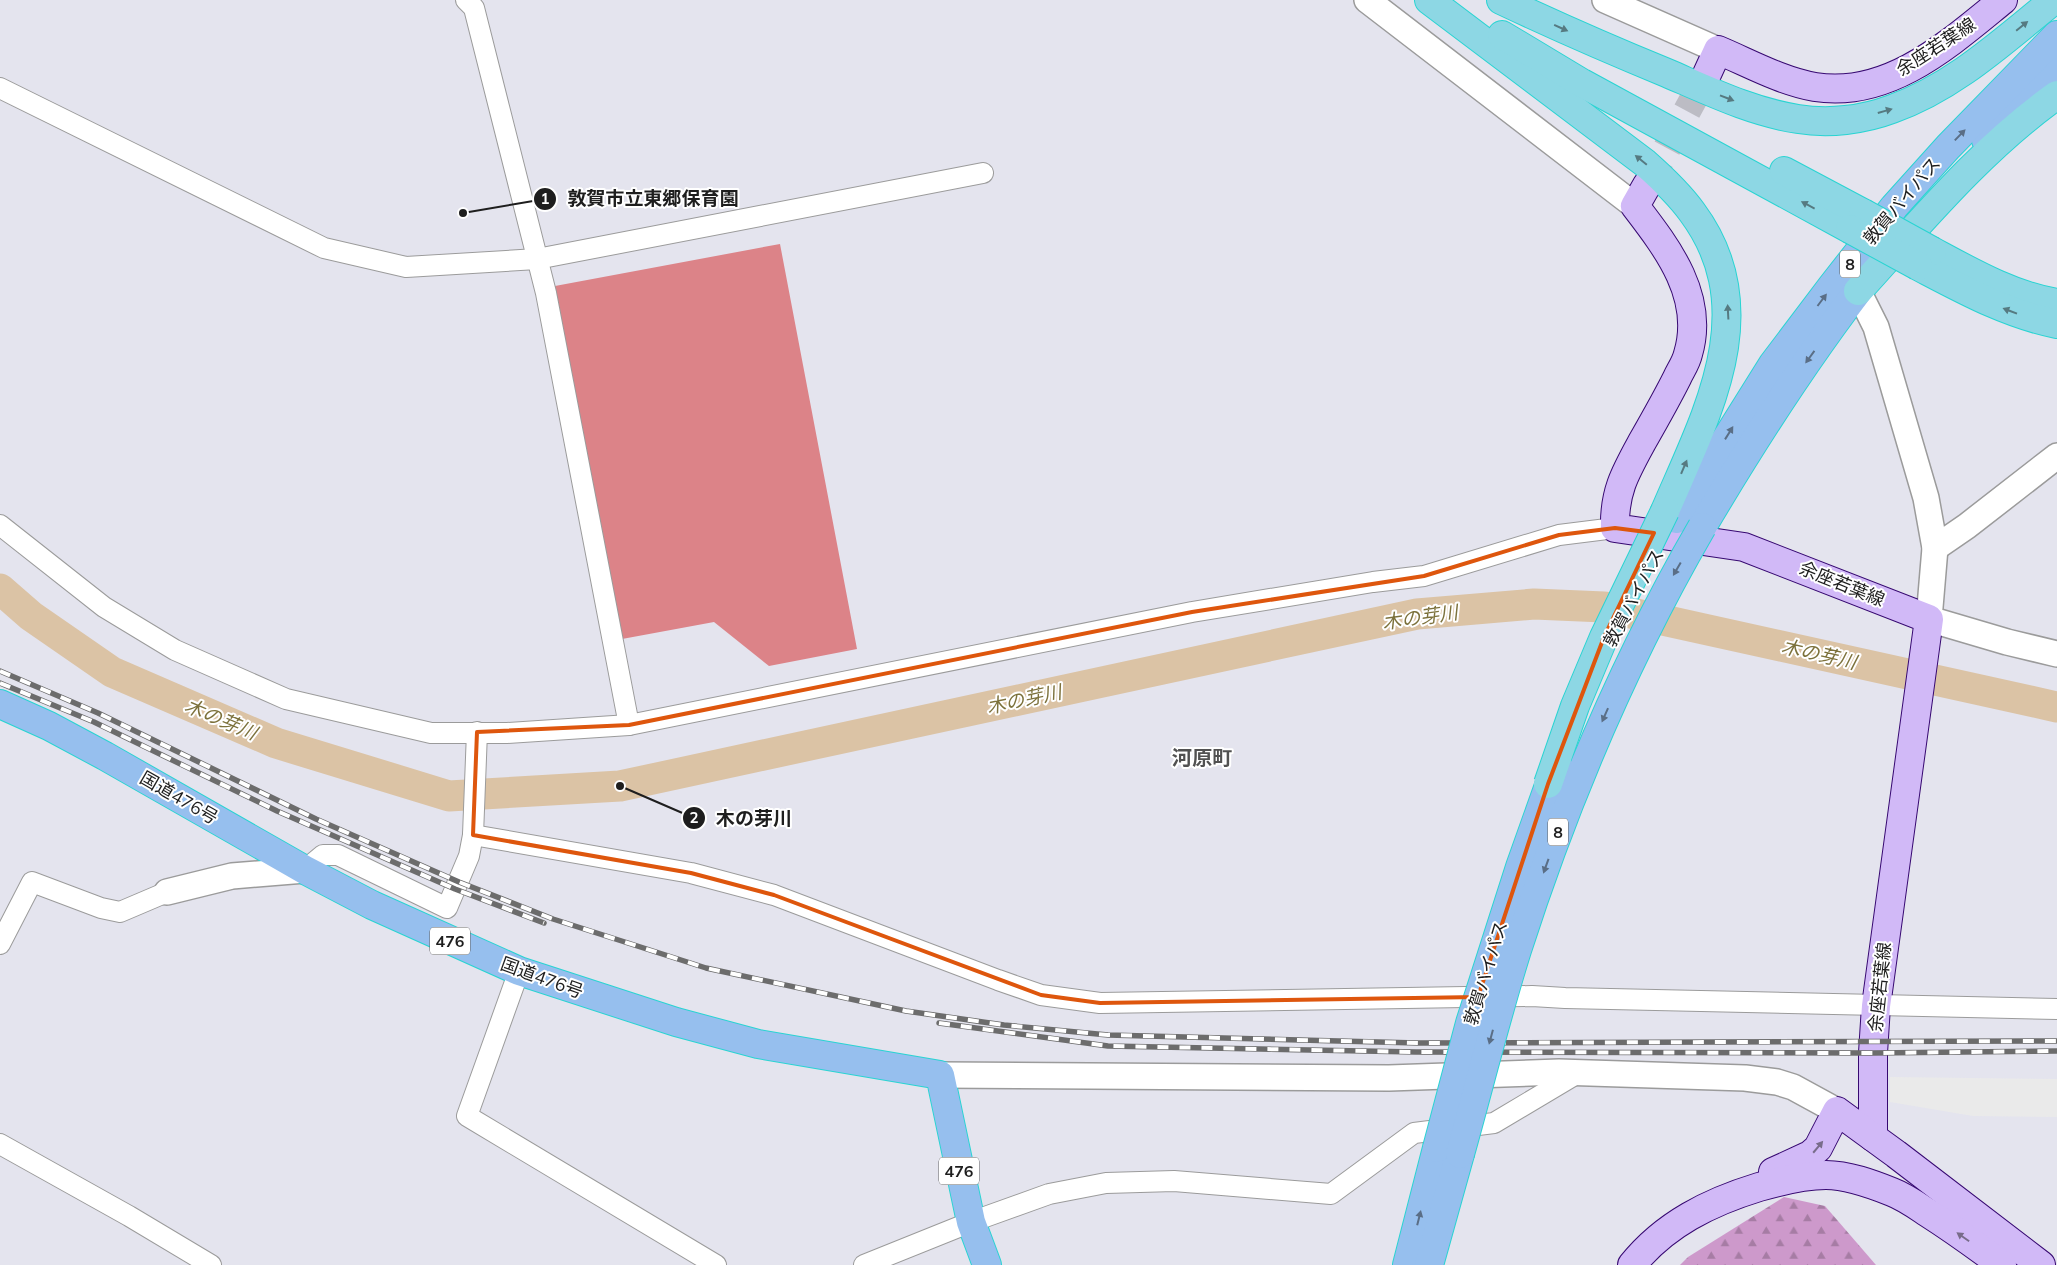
<svg xmlns="http://www.w3.org/2000/svg" width="2057" height="1265" font-family="Mulish,'Noto Sans JP',sans-serif">
<style>
.forest{fill:url(#forest-firs)}
.pitch{fill:#dc8388}
.parking{fill:#eaeaea}
.lines{fill:none;stroke-linecap:round;stroke-linejoin:round}
.river{stroke:#dbc3a5;stroke-width:31}
.secondary-tunnel{stroke:#bcbcc4;stroke-width:28;stroke-dasharray:28 14;stroke-linecap:butt}
.minor-casing{stroke:#9b9b9b;stroke-width:22}
.tertiary-casing{stroke:#9b9b9b;stroke-width:28}
.secondary-casing{stroke:#360871;stroke-width:30}
.trunk-casing{stroke:#29d4d2;stroke-width:30}
.motorway-casing{stroke:#29d4d2;stroke-width:30}
.minor{stroke:#fff;stroke-width:20}
.tertiary{stroke:#fff;stroke-width:25}
.secondary{stroke:#d1b9f7;stroke-width:28}
.trunk{stroke:#96bfee;stroke-width:28}
.motorway{stroke:#8dd7e4;stroke-width:28}
.rail-casing{stroke:#6c6c6c;stroke-width:5.5}
.rail{stroke:#fff;stroke-width:4;stroke-dasharray:11;stroke-linecap:butt}
.trunk-bridge-casing{stroke:#29d4d2;stroke-width:30;stroke-linecap:butt}
.motorway-bridge-casing{stroke:#29d4d2;stroke-width:30;stroke-linecap:butt}
.trunk-bridge{stroke:#96bfee;stroke-width:28}
.motorway-bridge{stroke:#8dd7e4;stroke-width:28}
.oneway{fill:#567a81}
.oneway2{fill:#5a6e86}
.oneway3{fill:#786c8a}
.marked{fill:none;stroke:#de560d;stroke-width:4;stroke-linejoin:round}
.labels{text-anchor:middle;stroke-width:4;stroke-linejoin:round;paint-order:stroke}
.shield{fill:#fff;stroke:#626262;stroke-width:1}
.shield-label{font-size:16px;font-weight:bold;fill:#1e1e1e}
.street-label{font-size:18px;fill:#1e1e1e;stroke:#fff}
.water-label{font-size:19px;font-style:italic;fill:#7c713b;stroke:#fff}
.quarter-label{font-size:20px;font-weight:bold;fill:#515151;stroke:#fff}
.leader{fill:none;stroke:#1e1e1e;stroke-width:2}
.callout-dot{fill:#1e1e1e;stroke:#fff;stroke-width:2}
.mark-label{font-size:15px;text-anchor:middle;font-weight:bold;fill:#fff}
.callout-label{font-size:19px;text-anchor:middle;font-weight:bold;fill:#1e1e1e;stroke:#fff;stroke-width:4;stroke-linejoin:round;paint-order:stroke}
</style>
<defs>
<pattern id="forest-firs" width="22" height="20" patternUnits="userSpaceOnUse" patternTransform="scale(1.25)"><rect width="22" height="20" fill="#cd99cb"/><path d="M5 1l3.5 6h-7zM16 11l3.5 6h-7z" fill="#a67ca4"/></pattern>
</defs>
<rect width="100%" height="100%" fill="#e4e4ee"/>
<path class="forest" d="M1784,1197l41,9 51,59h-196l8,-8z"/>
<path class="pitch" d="M780,244l77,405 -88,17 -55,-44 -92,17 -67,-353z"/>
<path class="parking" d="M1890,1077l167,2v38l-84,-1 -83,-14z"/>
<g class="lines">
<path class="river" d="M0,589l31,27 81,56 164,71 173,53 171,-10 797,-172 117,-10 70,3 453,100"/>
<path class="secondary-tunnel" d="M1647,185l60,-111"/>
<defs>
<g id="minor">
<path d="M466,0l8,8 72,285 83,432"/>
<path d="M0,88l324,160 82,19 131,-8 446,-86"/>
<path d="M0,525l104,82 71,43 111,49 145,34h76l122,-8 563,-113 181,-30 51,-6 135,-41 56,-7"/>
<path d="M473,835l218,38 83,22 224,85 43,15 59,8 432,-7 33,2c164,3 328,8 492,11"/>
<path d="M305,870l18,-15h15l109,53 22,-52 4,-21 4,-103"/>
<path d="M0,944l32,-62 69,26 19,4 47,-20"/>
<path d="M519,971l-52,145 249,149"/>
<path d="M0,1144l129,72 82,49"/>
<path d="M864,1265l107,-43 78,-28 57,-11 68,-2 157,13 83,-61 80,-10 84,-50"/>
</g>
<g id="tertiary">
<path d="M1367,0l268,206"/>
<path d="M1605,0l113,50"/>
<path d="M1858,291l18,36 50,171 9,50 -6,71 78,23 50,12"/>
<path d="M1935,548l32,-22 90,-70"/>
<path d="M167,892l65,-16 73,-6"/>
<path d="M940,1075l449,3 170,-6 186,6 32,4 16,5 44,24"/>
</g>
<g id="secondary">
<path d="M1707,74l11,-24c31,13 63,31 97,37 74,12 135,-44 188,-87"/>
<path d="M1647,185l-12,21c33,43 70,91 53,148 -2,9 -8,17 -11,24 -11,22 -23,43 -35,64 -17,31 -28,50 -27,86l129,19 185,72 -53,387 -3,47v84"/>
<path d="M1773,1172l37,-17 8,-7 19,-37 59,43 145,111"/>
<path d="M1632,1265c33,-41 78,-63 127,-78 21,-6 44,-12 67,-12 22,0 46,9 66,17 13,5 24,13 36,21 25,16 50,34 74,52"/>
</g>
<g id="trunk">
<path d="M1986,140l71,-72"/>
<path d="M1676,519l97,-155 59,-78 62,-79 54,-60 109,-112"/>
<path d="M1702,527c52,-88 107,-174 170,-254"/>
<path d="M0,704l49,22 56,30 200,114 67,35 147,66 157,51 82,22 182,31 31,147 16,43"/>
<path d="M1407,1265l30,-117"/>
<path d="M1429,1265l31,-111"/>
</g>
<g id="motorway">
<path d="M1429,0l216,163c17,15 34,31 47,49 73,98 14,203 -27,299"/>
<path d="M1501,0c55,26 110,50 166,73 42,18 85,39 131,46 31,5 65,1 94,-10 62,-22 111,-68 162,-109"/>
<path d="M1502,35l80,48 268,146"/>
<path d="M1784,171l79,42"/>
<path d="M1932,251c39,21 81,45 125,52"/>
<path d="M1918,266c44,23 89,48 139,58"/>
<path d="M1858,291c62,-68 123,-142 199,-196"/>
</g>
</defs>
<use href="#minor" class="minor-casing"/>
<use href="#tertiary" class="tertiary-casing"/>
<use href="#secondary" class="secondary-casing"/>
<use href="#trunk" class="trunk-casing"/>
<use href="#motorway" class="motorway-casing"/>
<use href="#minor" class="minor"/>
<use href="#tertiary" class="tertiary"/>
<use href="#secondary" class="secondary"/>
<use href="#trunk" class="trunk"/>
<use href="#motorway" class="motorway"/>
<defs>
<g id="rail">
<path d="M0,671l98,42 218,106 143,63 94,37 153,49 200,43 98,14 104,10 310,8 639,-2"/>
<path d="M0,683l94,39 183,89 178,78 89,34"/>
<path d="M939,1023l169,23 308,6 457,1 184,-2"/>
</g>
</defs>
<use href="#rail" class="rail-casing"/>
<use href="#rail" class="rail"/>
<defs>
<g id="trunk-bridge">
<path d="M1437,1148l33,-125 50,-156 37,-104"/>
<path d="M1460,1154c19,-68 36,-137 57,-204 48,-149 106,-287 185,-423"/>
</g>
<g id="motorway-bridge">
<path d="M1863,213l69,38"/>
<path d="M1850,229l68,37"/>
<path d="M1548,784l27,-78 29,-69 61,-126"/>
</g>
</defs>
<use href="#trunk-bridge" class="trunk-bridge-casing"/>
<use href="#motorway-bridge" class="motorway-bridge-casing"/>
<use href="#trunk-bridge" class="trunk-bridge"/>
<use href="#motorway-bridge" class="motorway-bridge"/>
</g>
<defs><path id="oneway-solid" d="M-6-.8H1V-3.2L6.5 0L1 3.2V.8H-6Z" transform="scale(1.25)"/></defs>
<g class="oneway">
<use href="#oneway-solid" transform="translate(2022 26) rotate(-39)"/>
<use href="#oneway-solid" transform="translate(1561 28) rotate(24)"/>
<use href="#oneway-solid" transform="translate(1727 98) rotate(21)"/>
<use href="#oneway-solid" transform="translate(1885 111) rotate(-16)"/>
<use href="#oneway-solid" transform="translate(1641 160) rotate(-141)"/>
<use href="#oneway-solid" transform="translate(1808 205) rotate(-152)"/>
<use href="#oneway-solid" transform="translate(2010 311) rotate(-159)"/>
<use href="#oneway-solid" transform="translate(1728 312) rotate(-93)"/>
<use href="#oneway-solid" transform="translate(1684 467) rotate(-67)"/>
</g>
<g class="oneway2">
<use href="#oneway-solid" transform="translate(1960 135) rotate(-46)"/>
<use href="#oneway-solid" transform="translate(1822 300) rotate(-53)"/>
<use href="#oneway-solid" transform="translate(1810 357) rotate(126)"/>
<use href="#oneway-solid" transform="translate(1729 433) rotate(-58)"/>
<use href="#oneway-solid" transform="translate(1677 569) rotate(120)"/>
<use href="#oneway-solid" transform="translate(1605 715) rotate(114)"/>
<use href="#oneway-solid" transform="translate(1546 866) rotate(110)"/>
<use href="#oneway-solid" transform="translate(1491 1037) rotate(105)"/>
<use href="#oneway-solid" transform="translate(1419 1218) rotate(-76)"/>
</g>
<g class="oneway3">
<use href="#oneway-solid" transform="translate(1818 1147) rotate(-50)"/>
<use href="#oneway-solid" transform="translate(1963 1237) rotate(-145)"/>
</g>
<path class="marked" d="M1615,528l39,5 -50,104 -56,147 -70,213 -378,6 -59,-8 -267,-100 -83,-22 -218,-38 4,-103 152,-7 563,-113 232,-36 135,-41z"/>
<g class="labels">
<g class="shield">
<rect x="1840" y="250.5" width="20" height="27" rx="4"/>
<rect x="1548" y="818.5" width="20" height="27" rx="4"/>
<rect x="430" y="927.5" width="40" height="27" rx="4"/>
<rect x="939" y="1157.5" width="40" height="27" rx="4"/>
</g>
<g class="shield-label">
<text x="1850" y="270">8</text>
<text x="1558" y="838">8</text>
<text x="450" y="947">476</text>
<text x="959" y="1177">476</text>
</g>
<g class="street-label">
<text transform="translate(1936 47) rotate(-33)" y="6">余座若葉線</text>
<text transform="translate(1902 201) rotate(-50)" y="6">敦賀バイパス</text>
<text transform="translate(1842 584) rotate(22)" y="6">余座若葉線</text>
<text transform="translate(1634 598) rotate(-62)" y="6">敦賀バイパス</text>
<text transform="translate(179 798) rotate(30)" y="6">国道476号</text>
<text transform="translate(1486 973) rotate(-73)" y="6">敦賀バイパス</text>
<text transform="translate(542 978) rotate(20)" y="6">国道476号</text>
<text transform="translate(1880 987) rotate(-84)" y="6">余座若葉線</text>
</g>
<g class="water-label">
<text transform="translate(1420 617) rotate(-8)" y="7">木の芽川</text>
<text transform="translate(1819 654) rotate(13)" y="7">木の芽川</text>
<text transform="translate(1024 699) rotate(-12)" y="7">木の芽川</text>
<text transform="translate(221 719) rotate(23)" y="7">木の芽川</text>
</g>
<g class="quarter-label">
<text x="1202" y="765">河原町</text>
</g>
</g>
<path class="leader" d="M463 213L545 199M620 786L694 818"/>
<g class="callout-dot">
<circle cx="463" cy="213" r="5"/>
<circle cx="620" cy="786" r="5"/>
<circle cx="545" cy="199" r="12"/>
<circle cx="694" cy="818" r="12"/>
</g>
<g class="mark-label">
<text x="545" y="204">1</text>
<text x="694" y="823">2</text>
</g>
<g class="callout-label">
<text x="653" y="205">敦賀市立東郷保育園</text>
<text x="754" y="825">木の芽川</text>
</g>
</svg>
